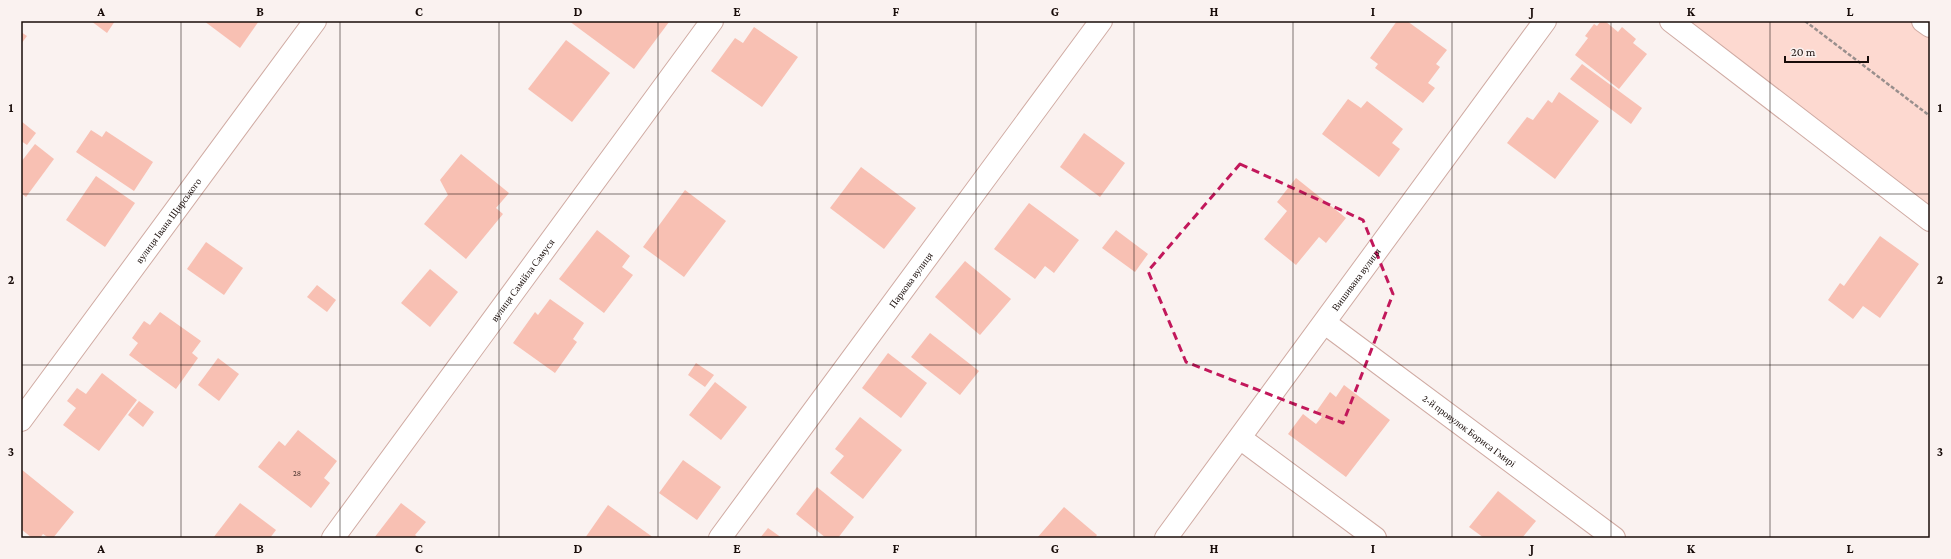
<svg xmlns="http://www.w3.org/2000/svg" width="1951" height="559" font-family="'Crimson Pro',serif">
<style>
.green{fill:#fdd9d0}
.building{fill:#f8c0b3}
.lines{fill:none;stroke-linecap:round;stroke-linejoin:round}
.minor-casing{stroke:#d0aba3;stroke-width:24}
.path{stroke:#998f8d;stroke-width:2.5;stroke-dasharray:4 2;stroke-linecap:butt}
.minor{stroke:#fff;stroke-width:22}
.marked{fill:none;stroke:#c2185b;stroke-width:3;stroke-dasharray:8 5;stroke-linejoin:round}
.grid{fill:none;stroke:#180c09;stroke-width:1;stroke-opacity:0.55}
.labels{text-anchor:middle;stroke-width:3;stroke-linejoin:round;paint-order:stroke}
.number-label{font-size:8px;fill:#503934}
.street-label{font-size:10px;fill:#180c09;stroke:#faf2f0}
.neatline{fill:none;stroke:#180c09;stroke-width:1.5}
.grid-label{font-size:13px;text-anchor:middle;font-weight:bold;fill:#180c09}
</style>
<rect width="100%" height="100%" fill="#faf2f0"/>
<path class="green" d="M1671,21h256l3,2v197z"/>
<g class="building">
<path d="M91,21h24l-8,12z"/>
<path d="M204,21h55l-19,27z"/>
<path d="M569,21h98l2,1 -35,47z"/>
<path d="M1397,21h10l40,29 -11,14 4,3 -12,16 7,5 -12,15 -48,-35 3,-4 -8,-6z"/>
<path d="M1601,21h4l13,11 4,-5 14,12 -3,4 14,11 -28,35 -44,-34 13,-17 -3,-2 9,-12 3,2z"/>
<path d="M754,27l44,30 -36,50 -51,-36 24,-33 8,5z"/>
<path d="M21,32l6,4 -6,8z"/>
<path d="M566,40l44,33 -38,49 -44,-33z"/>
<path d="M1582,64l60,44 -11,16 -61,-45z"/>
<path d="M1559,92l40,29 -44,58 -48,-36 20,-26 6,3 15,-20 4,3z"/>
<path d="M1348,99l13,9 6,-7 36,28 -11,14 8,6 -21,28 -57,-43z"/>
<path d="M21,121l15,12 -9,12 -6,-4z"/>
<path d="M91,130l11,7 4,-6 47,31 -19,29 -58,-39z"/>
<path d="M1084,133l41,30 -25,34 -40,-30z"/>
<path d="M35,144l19,15 -28,38 -5,-4v-31z"/>
<path d="M461,154l48,39 -13,15 7,6 -37,45 -42,-35 24,-29 -8,-15z"/>
<path d="M861,167l55,41 -32,41 -54,-41z"/>
<path d="M96,176l39,27 -30,44 -39,-27z"/>
<path d="M1296,178l50,40 -20,25 -7,-6 -23,28 -32,-26 23,-28 -10,-9z"/>
<path d="M685,190l41,31 -42,56 -41,-30z"/>
<path d="M1029,203l50,37 -25,33 -9,-7 -10,13 -41,-30z"/>
<path d="M597,230l33,26 -8,11 11,8 -29,38 -45,-34z"/>
<path d="M1116,230l32,24 -13,18 -33,-24z"/>
<path d="M1880,236l39,28 -39,54 -17,-12 -10,13 -25,-19 12,-17 4,3z"/>
<path d="M206,242l37,26 -19,27 -37,-26z"/>
<path d="M965,261l46,38 -31,36 -45,-38z"/>
<path d="M430,269l28,23 -28,35 -29,-24z"/>
<path d="M317,285l19,15 -9,12 -20,-15z"/>
<path d="M550,299l34,24 -11,16 4,3 -22,31 -42,-30 22,-31 3,3z"/>
<path d="M160,312l41,29 -9,12 6,5 -22,31 -47,-34 9,-12 -6,-5 12,-17 6,4z"/>
<path d="M930,333l49,38 -19,24 -49,-38z"/>
<path d="M888,353l39,30 -26,35 -39,-30z"/>
<path d="M218,358l21,16 -20,27 -21,-16z"/>
<path d="M696,363l18,12 -9,12 -17,-12z"/>
<path d="M102,373l35,27 -38,51 -36,-26 13,-17 -9,-7 10,-13 9,6z"/>
<path d="M715,382l32,25 -26,33 -32,-25z"/>
<path d="M1344,385l46,35 -44,57 -58,-43 15,-20 13,10 6,-7 -6,-5 14,-20 6,5z"/>
<path d="M139,401l15,11 -11,15 -15,-12z"/>
<path d="M860,417l42,33 -39,49 -33,-26 14,-17 -9,-7z"/>
<path d="M298,430l39,31 -13,17 6,5 -19,25 -53,-41 21,-26 6,5z"/>
<path d="M683,460l38,27 -24,33 -38,-27z"/>
<path d="M21,469l53,43 -21,26h-4l-6,-4 -3,4h-8l-11,-9z"/>
<path d="M817,487l37,30 -16,21h-12l-30,-24z"/>
<path d="M1498,491l38,30 -14,17h-38l-15,-11z"/>
<path d="M240,503l36,27 -6,8h-57z"/>
<path d="M401,503l25,19 -11,13 4,3h-45z"/>
<path d="M608,505l46,33h-69z"/>
<path d="M1064,507l33,28 -2,3h-58z"/>
<path d="M768,528l14,10h-22z"/>
</g>
<g class="lines">
<defs>
<g id="minor">
<path d="M1671,21l259,199"/>
<path d="M1923,21l7,5"/>
<path id="s1" d="M1325,323l289,215"/>
<path id="s2" d="M21,420l294,-399"/>
<path d="M1240,438l135,100"/>
<path id="s3" d="M333,538l379,-517"/>
<path id="s4" d="M720,538l381,-517"/>
<path id="s5" d="M1166,538l379,-517"/>
</g>
</defs>
<use href="#minor" class="minor-casing"/>
<path class="path" d="M1805,21l125,95"/>
<use href="#minor" class="minor"/>
</g>
<path class="marked" d="M1240,164l123,56 30,74 -50,129 -157,-61 -38,-91z"/>
<path class="grid" d="M181,21v517M340,21v517M499,21v517M658,21v517M817,21v517M976,21v517M1134,21v517M1293,21v517M1452,21v517M1611,21v517M1770,21v517M21,194h1909M21,365h1909"/>
<g class="labels">
<g class="number-label">
<text x="297" y="476">28</text>
</g>
<g class="street-label">
<text dy="4" stroke="none"><textPath href="#s2" startOffset="248">вулиця Івана Щирського</textPath></text>
<text dy="4" stroke="none"><textPath href="#s3" startOffset="320">вулиця Самійла Самуся</textPath></text>
<text dy="4" stroke="none"><textPath href="#s4" startOffset="321">Паркова вулиця</textPath></text>
<text dy="4" stroke="none"><textPath href="#s5" startOffset="321">Вишивана вулиця</textPath></text>
<text dy="4" stroke="none"><textPath href="#s1" startOffset="180">2-й провулок Бориса Гмирі</textPath></text>
</g>
</g>
<rect width="1951" height="559" fill="none" stroke="#faf2f0" stroke-width="44"/>
<path d="M1785 56v6h83v-6" fill="none" stroke="#180c09" stroke-width="2"/>
<text x="1791" y="56" font-size="12" fill="#180c09" stroke="#faf2f0" stroke-width="3" paint-order="stroke">20 m</text>
<rect x="22" y="22" width="1907" height="515" class="neatline"/>
<g class="grid-label">
<text x="101" y="16">A</text>
<text x="260" y="16">B</text>
<text x="419" y="16">C</text>
<text x="578" y="16">D</text>
<text x="737" y="16">E</text>
<text x="896" y="16">F</text>
<text x="1055" y="16">G</text>
<text x="1214" y="16">H</text>
<text x="1373" y="16">I</text>
<text x="1532" y="16">J</text>
<text x="1691" y="16">K</text>
<text x="1850" y="16">L</text>
<text x="11" y="112">1</text>
<text x="1940" y="112">1</text>
<text x="11" y="284">2</text>
<text x="1940" y="284">2</text>
<text x="11" y="456">3</text>
<text x="1940" y="456">3</text>
<text x="101" y="553">A</text>
<text x="260" y="553">B</text>
<text x="419" y="553">C</text>
<text x="578" y="553">D</text>
<text x="737" y="553">E</text>
<text x="896" y="553">F</text>
<text x="1055" y="553">G</text>
<text x="1214" y="553">H</text>
<text x="1373" y="553">I</text>
<text x="1532" y="553">J</text>
<text x="1691" y="553">K</text>
<text x="1850" y="553">L</text>
</g>
</svg>
